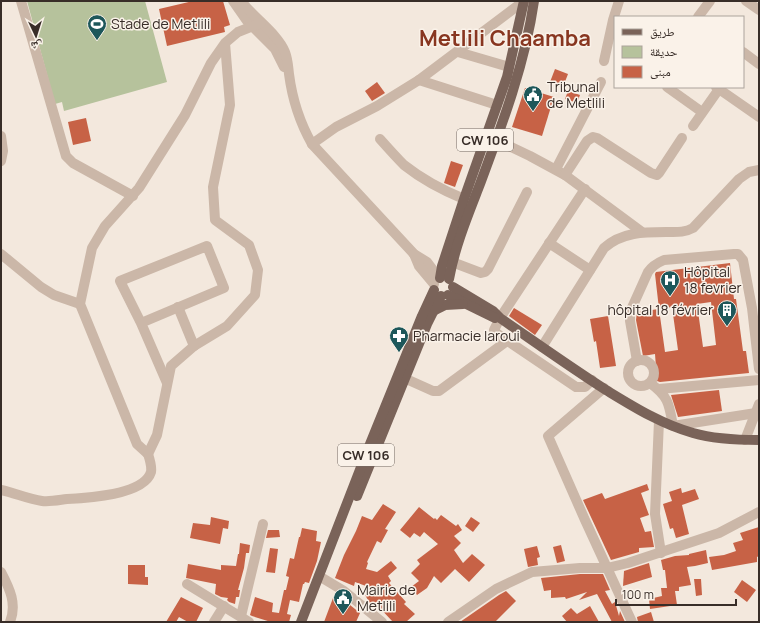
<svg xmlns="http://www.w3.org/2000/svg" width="760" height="623" font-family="Manrope,'Noto Naskh Arabic',sans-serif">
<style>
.green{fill:#b6c29c}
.building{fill:#c76246;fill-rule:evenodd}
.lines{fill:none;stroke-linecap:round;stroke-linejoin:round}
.minor{stroke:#cbb7a8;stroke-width:10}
.major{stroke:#7a6359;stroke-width:10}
.labels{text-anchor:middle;stroke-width:3;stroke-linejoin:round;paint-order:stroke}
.shield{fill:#faf2e9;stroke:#726862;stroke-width:1}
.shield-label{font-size:13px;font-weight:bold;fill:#382d28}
.poi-label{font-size:14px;fill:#382d28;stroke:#faf2e9;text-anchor:start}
.town-label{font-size:22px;font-weight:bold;fill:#883620;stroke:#faf2e9}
</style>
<rect width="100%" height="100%" fill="#f3e8dd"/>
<path class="green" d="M27,1h118l22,81 -103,29 -2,-9 -7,2z"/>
<g class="building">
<path d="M193,1h30l7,24 -6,2 1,5 -58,14 -8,-37z"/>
<path d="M555,69l13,5 -5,13 -13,-5z"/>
<path d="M377,82l8,11 -13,8 -7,-10z"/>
<path d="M525,88l29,9 -12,39 -30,-9z"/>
<path d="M568,91l12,4 -3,8 -12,-4z"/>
<path d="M86,118l5,23 -18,4 -5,-23z"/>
<path d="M451,161l12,4 -8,22 -11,-4z"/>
<path d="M730,263l4,36h2l7,52h3l3,22 -89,9 -3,-1 -2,-27 -12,2 -7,-36 1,-8 22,-3 -4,-35 1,-2zM711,302l5,43 -13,2 -6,-43zM672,307l6,43 -13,2 -6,-43z"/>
<path d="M514,308l28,17 -7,10 -26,-19z"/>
<path d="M608,316l8,50 -16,2 -4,-27 -2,1 -4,-23z"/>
<path d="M719,390l3,21 -44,6 -7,-22z"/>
<path d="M647,484l2,6 -8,3 8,22 -9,3 5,14 6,-1 3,16 -15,1v4l-28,8 -28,-60 19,-7 3,6z"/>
<path d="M681,488l1,5 13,-4 4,10 -17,6 7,29 -13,4 -3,-10 -3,1 -7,-25 9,-3 -3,-9z"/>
<path d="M383,504l13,8 -11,17 3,1 -7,13 -4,-2 -10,21 1,1 -2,6 11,3 14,-11 6,7 -9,8 3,5 -2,2 17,19 -2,2 11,10 -9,8h-13l-16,-17 -3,2 -3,-2 -6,-10 9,-6 -19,-7 -1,4 -19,-8 9,-23 12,-24 6,-15 10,4z"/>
<path d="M419,507l15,12 1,-1 2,2 4,-5 15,11 2,-2 4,6 -8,6 7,7 -7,7 9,13 9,-9 13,11 -16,17 -14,-13 -14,14 -7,-7 -7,12 -10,7 -6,-8 8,-6 -8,-8 9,-9 -3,-4 21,-16 -14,-12 -4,5 -6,-4 -4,5 -10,-8z"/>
<path d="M211,517l18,4 -1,8 -5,-1 -3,16 -30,-6 3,-15 17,2z"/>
<path d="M471,517l9,6 -7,9 -8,-6z"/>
<path d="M759,527v29l-2,1v5l-45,8 -3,-13 15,-2 12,-4 -3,-8 10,-3 -3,-7z"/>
<path d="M302,528l15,3 -1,10 5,1 -4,19 -8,22 -4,-1 -1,2h-1l-4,18 -9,-2 -3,14 4,1 -2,7h-18l-19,-6 -2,-1 5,-18 18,6 -1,9 7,1 5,-23h2l3,-13 -3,-1 4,-18 4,1 5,-22h1z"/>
<path d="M268,530h11l1,7 -14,1z"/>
<path d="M240,543l10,2 -1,8h-3l-2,15 -6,22h2l-1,7h-3l-1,7 -6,-2 -2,-2 1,-2 -7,-1 -6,-3 1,-10 -30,-6 2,-14 33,6v-5l15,1 2,-12h1z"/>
<path d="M561,545l4,16 -8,2 -4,-16z"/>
<path d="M537,546l3,11 -3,1 1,7 -10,2 -4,-18z"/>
<path d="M270,548l8,1 -3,24 -9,-1z"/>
<path d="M706,550l2,13 -13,3 -8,1 4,18 -12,2v4h-4l2,14 -27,4 -1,-10 13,-3 -1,-8h6l-2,-18h-2l-2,-10 14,-4 14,-1v-1z"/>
<path d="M649,563l3,14 -29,9 1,-15z"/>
<path d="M128,565h17v12h3v8l-20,-1z"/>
<path d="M580,574h23l7,16 -5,1 7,13 3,-2 4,14 1,-5 5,11h-13l-15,-28 -18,6 8,-8 -21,7 -1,-2 -14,1v-8l-7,1 -3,-13z"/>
<path d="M694,579h7l1,16 -6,1z"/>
<path d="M742,580l14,10 -9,12 -13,-10z"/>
<path d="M506,591l10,10 -21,21h-35l39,-27z"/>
<path d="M181,597l22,11 -7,14h-8l-9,-5 -3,5h-10z"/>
<path d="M333,598l15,6 -1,3 3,-2 10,8 -4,9h-32z"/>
<path d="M590,606l9,16h-32l-5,-6 9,-8 6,6z"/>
<path d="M651,612l3,10h-16l-1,-5z"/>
</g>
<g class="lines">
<g class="minor">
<path d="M21,1l45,155 7,7 60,33"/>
<path d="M233,1l14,20 28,28 9,18"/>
<path d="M241,1c13,17 37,33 44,51 3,8 3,14 4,22 3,23 11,49 23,70l102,110 13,8 12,16"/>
<path d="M746,1l13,9"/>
<path d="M698,17l12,-16"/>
<path d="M225,43l5,62 -17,82 2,33 34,25 9,25 -3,25 -28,31 -33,20 -23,20 -14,69 -9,19 -11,-10 -57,-140 12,-56 13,-22 34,-38 46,-73 26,-52 14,-20 13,-11 23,-9"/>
<path d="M458,52l51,15"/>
<path d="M743,52l16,12"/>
<path d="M604,61l9,-41 6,-19"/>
<path d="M419,80l78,25"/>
<path d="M667,87l35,25"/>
<path d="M716,87l43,30"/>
<path d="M693,126l26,-37"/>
<path d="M1,136l2,15 -2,10"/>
<path d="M488,136l42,20 35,19 77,57"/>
<path d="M380,139c8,9 16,18 24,26 19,15 38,25 60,34"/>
<path d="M312,144l24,-17 41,-21 42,-26 105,-79"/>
<path d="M556,169l45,-87"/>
<path d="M565,175l22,-34 6,-4 4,1 54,35 6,2 2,-2 23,-35"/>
<path d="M585,189l-85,129 -6,12 2,3 80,54h9l7,-7"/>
<path d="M549,243l41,27"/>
<path d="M1,254l40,33 13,8 26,9"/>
<path d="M414,254l5,12 15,18"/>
<path d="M452,262l29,11 4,-1 3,-3 39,-77"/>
<path d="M178,307l16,39"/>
<path d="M141,323l83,-35 -17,-42 -87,35 21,42 26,60"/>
<path d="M542,347l62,-99c18,-16 40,-16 62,-16 10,0 18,1 27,-4l46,-49 10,-7 10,-2"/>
<circle cx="641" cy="373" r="13"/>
<path d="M637,361l-7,-40v-9l18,-40c4,-6 9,-9 16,-12l70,-6h4l5,6 9,48 7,61"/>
<path d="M404,378l29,13h6l68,-50"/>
<path d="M650,383c19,14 19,21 23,43l83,-13"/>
<path d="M604,388l-56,48 37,84 47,102"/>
<path d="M659,389l100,-9"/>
<path d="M659,421l-4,93 6,39"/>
<path d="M745,440l14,-36"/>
<path d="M1,490c14,3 27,9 41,11 8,1 17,-1 25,-2 20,-1 77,-4 84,-27 1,-6 -1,-12 -3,-18"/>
<path d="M1,572c9,17 16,32 9,50"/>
<path d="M319,576l25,15 38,31"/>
<path d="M187,584l62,38"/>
<path d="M241,616l22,-92"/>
<path d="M214,622l10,-16"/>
<path d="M448,622l48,-33 36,-17 48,-4h27l21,-5 91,-30 40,-21"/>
</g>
<g class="major">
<path d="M440,278l2,-12 22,-67 43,-122 17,-76"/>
<path d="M449,279c6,-33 19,-64 31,-95 22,-59 45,-120 54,-183"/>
<path d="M453,287l40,24 7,7c35,24 70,49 106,72 28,17 55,34 87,43 21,6 44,7 66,7"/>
<path d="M448,295l47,23"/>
<path d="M433,311l12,-6 18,-1"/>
<path d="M357,496l70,-172 14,-28"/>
<path d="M301,622l67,-173 54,-133 12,-26"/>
</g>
</g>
<defs>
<symbol id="stadium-pin" viewBox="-11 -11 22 30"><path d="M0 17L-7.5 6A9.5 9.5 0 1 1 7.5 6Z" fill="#1d575a" stroke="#faf2e9"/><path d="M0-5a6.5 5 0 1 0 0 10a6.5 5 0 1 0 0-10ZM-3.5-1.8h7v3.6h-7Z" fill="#fff"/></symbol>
<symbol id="civic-pin" viewBox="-11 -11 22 30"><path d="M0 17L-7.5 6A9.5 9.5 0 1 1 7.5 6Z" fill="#1d575a" stroke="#faf2e9"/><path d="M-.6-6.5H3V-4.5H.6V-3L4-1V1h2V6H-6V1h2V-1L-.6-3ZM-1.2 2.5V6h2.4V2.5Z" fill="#fff"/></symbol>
<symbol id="hospital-pin" viewBox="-11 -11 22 30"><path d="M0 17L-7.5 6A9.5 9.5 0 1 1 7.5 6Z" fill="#1d575a" stroke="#faf2e9"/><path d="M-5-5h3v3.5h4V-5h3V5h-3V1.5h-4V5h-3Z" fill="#fff"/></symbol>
<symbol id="building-pin" viewBox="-11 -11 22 30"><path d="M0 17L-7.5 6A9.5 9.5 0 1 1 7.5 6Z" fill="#1d575a" stroke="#faf2e9"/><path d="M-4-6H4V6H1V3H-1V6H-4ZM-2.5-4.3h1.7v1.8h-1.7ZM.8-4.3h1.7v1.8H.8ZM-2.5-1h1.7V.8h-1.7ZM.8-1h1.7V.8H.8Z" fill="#fff"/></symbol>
<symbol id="pharmacy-pin" viewBox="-11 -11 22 30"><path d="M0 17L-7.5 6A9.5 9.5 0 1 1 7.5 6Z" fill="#1d575a" stroke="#faf2e9"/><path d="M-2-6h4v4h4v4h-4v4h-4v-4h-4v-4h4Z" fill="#fff"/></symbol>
</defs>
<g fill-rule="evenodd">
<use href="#stadium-pin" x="86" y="13" width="22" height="30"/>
<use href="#civic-pin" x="522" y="84" width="22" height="30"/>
<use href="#hospital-pin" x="659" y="269" width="22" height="30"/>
<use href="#building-pin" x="716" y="299" width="22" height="30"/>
<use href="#pharmacy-pin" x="388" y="325" width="22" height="30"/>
<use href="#civic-pin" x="332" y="587" width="22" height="30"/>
</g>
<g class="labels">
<g class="shield">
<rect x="457" y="129" width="56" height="22" rx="3"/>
<rect x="338" y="444" width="56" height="22" rx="3"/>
</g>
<g class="shield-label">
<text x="485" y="145">CW 106</text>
<text x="366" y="460">CW 106</text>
</g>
<g class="poi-label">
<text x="111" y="29">Stade de Metlili</text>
<text x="547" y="92">Tribunal<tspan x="547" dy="16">de Metlili</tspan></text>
<text x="684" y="277">Hôpital<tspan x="684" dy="16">18 fevrier</tspan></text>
<text x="713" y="315" text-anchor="end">hôpital 18 février</text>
<text x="413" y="341">Pharmacie laroui</text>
<text x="357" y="595">Mairie de<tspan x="357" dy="16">Metlili</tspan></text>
</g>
<g class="town-label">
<text x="505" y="46">Metlili Chaamba</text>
</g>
</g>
<rect width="760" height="623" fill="none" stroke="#382d28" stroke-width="4"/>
<rect x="614" y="16" width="130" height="72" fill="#faf2e9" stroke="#aca39c"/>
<rect x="622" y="29" width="20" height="6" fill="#7a6359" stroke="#aca39c"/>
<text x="650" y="36" font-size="12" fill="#382d28">طريق</text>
<rect x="622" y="46" width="20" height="12" fill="#b6c29c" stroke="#aca39c"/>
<text x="650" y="56" font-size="12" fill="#382d28">حديقة</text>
<rect x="622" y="66" width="20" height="12" fill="#c76246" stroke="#aca39c"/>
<text x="650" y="76" font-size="12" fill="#382d28">مبنى</text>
<g transform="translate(36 36) rotate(176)" stroke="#faf2e9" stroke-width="3" paint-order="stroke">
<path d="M0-3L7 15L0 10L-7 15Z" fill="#382d28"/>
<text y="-6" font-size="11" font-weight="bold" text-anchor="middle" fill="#382d28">ش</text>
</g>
<path d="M616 599v6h120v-6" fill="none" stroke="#382d28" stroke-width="2"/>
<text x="622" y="599" font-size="12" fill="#382d28" stroke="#faf2e9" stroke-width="3" paint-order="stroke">100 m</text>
</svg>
